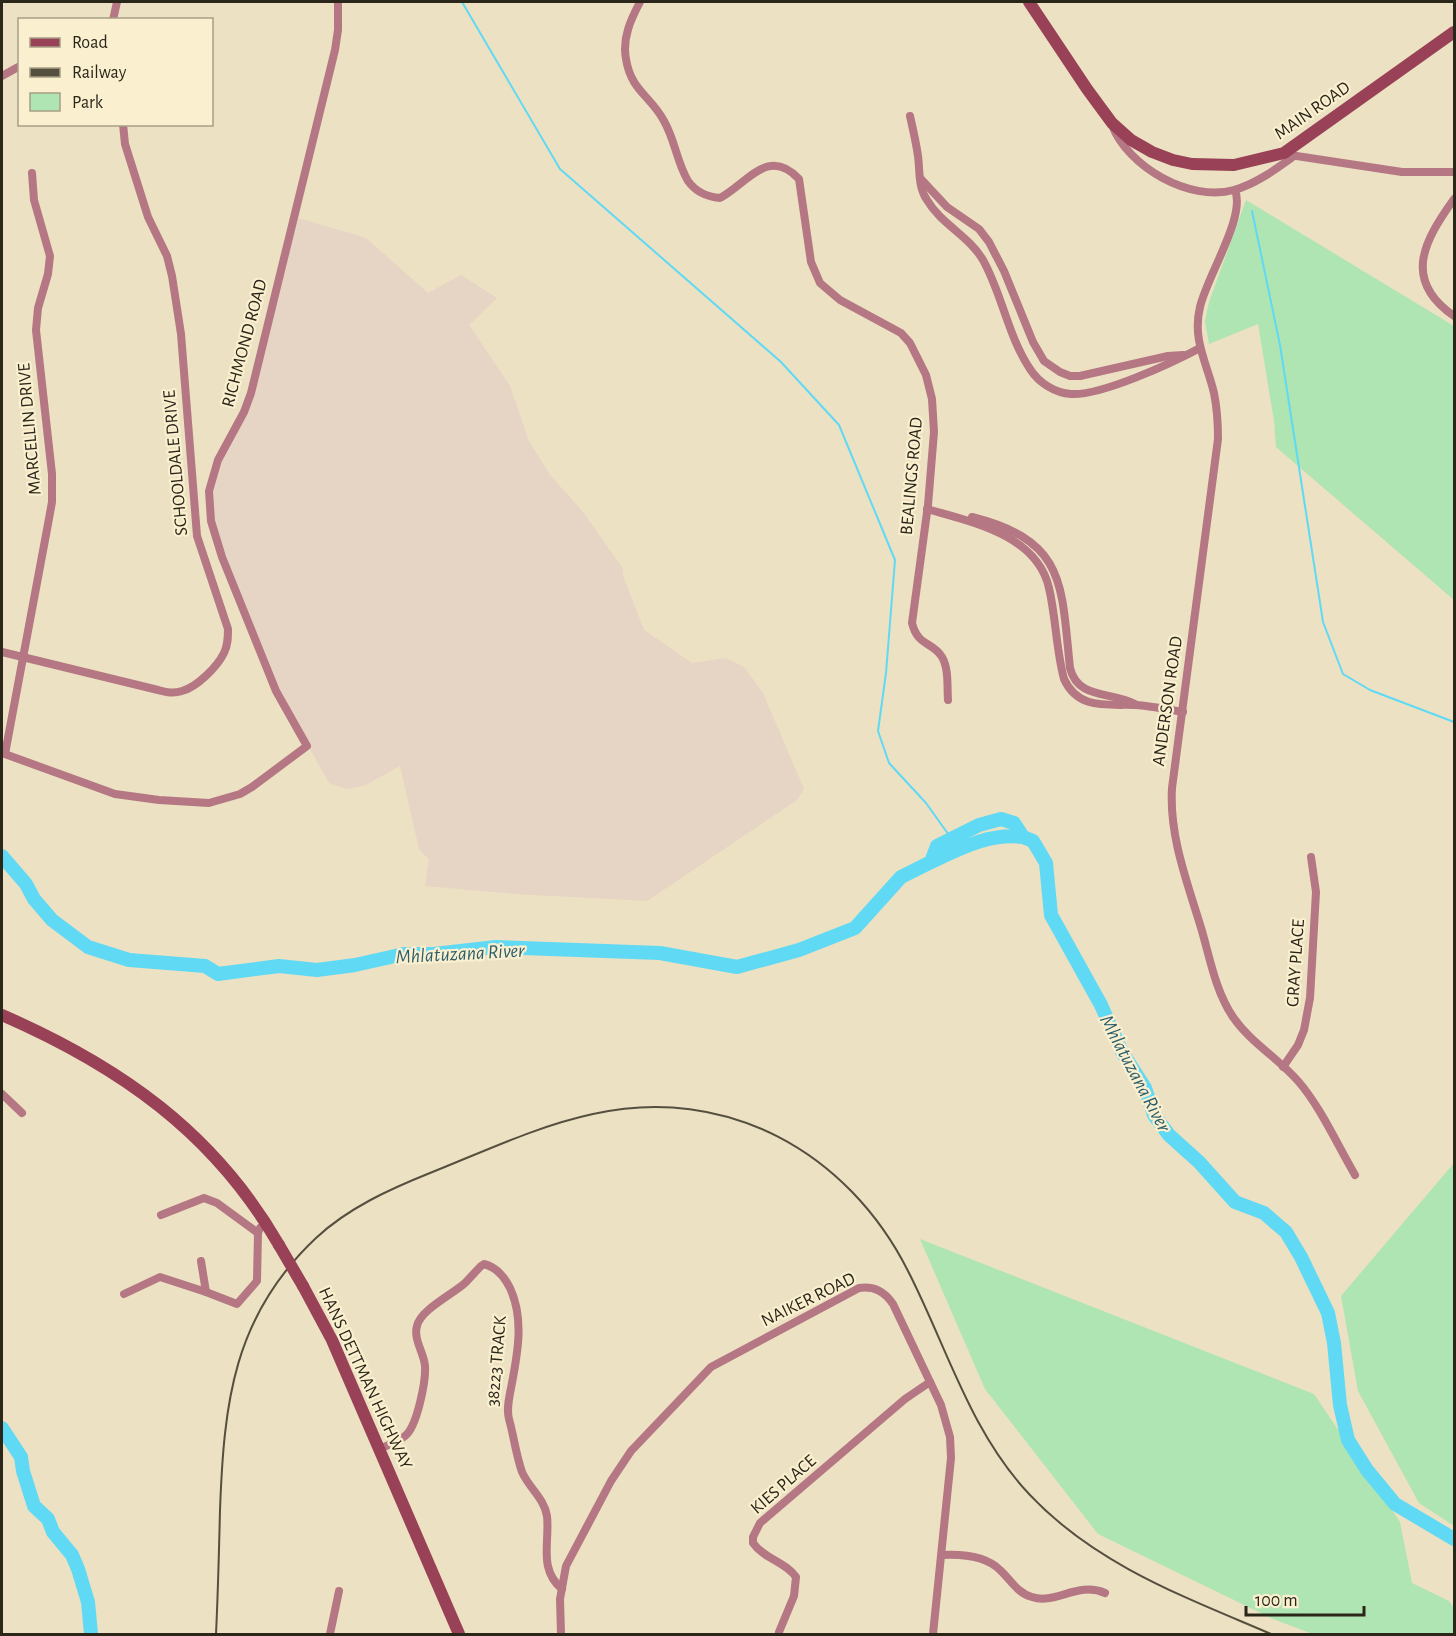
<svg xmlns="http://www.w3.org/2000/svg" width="1456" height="1636" font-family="'Alegreya Sans',sans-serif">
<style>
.industrial{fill:#e6d4c4}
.green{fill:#aee5b3}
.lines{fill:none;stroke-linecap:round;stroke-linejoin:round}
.stream{stroke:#60d9f5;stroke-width:2}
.river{stroke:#60d9f5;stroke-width:14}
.street{stroke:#b47783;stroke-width:8}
.secondary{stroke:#984157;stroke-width:12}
.rail{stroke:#554f3f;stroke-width:2}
.secondary-bridge{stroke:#984157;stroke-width:12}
.labels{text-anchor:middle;stroke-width:4.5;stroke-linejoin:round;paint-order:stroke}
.street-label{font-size:18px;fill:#2a261a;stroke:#faefcf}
.water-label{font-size:20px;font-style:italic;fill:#2c5f6b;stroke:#faefcf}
</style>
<rect width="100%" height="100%" fill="#ece1c2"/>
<path class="industrial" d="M298,218l68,20 62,55 33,-18 36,23 -28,27 41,61 19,55 21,34 33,37 40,57v7l21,54 48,33 34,-5 18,9 19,26 41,96 -7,11 -150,101 -132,-7 -90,-8 4,-26 -10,-11 -19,-83 -36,20 -18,3 -17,-6 -44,-79 -62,-148 -14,-49 5,-30 39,-84z"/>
<g class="green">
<path d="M1246,200l208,126v274l-178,-153 -2,-26 -16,-97 -49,20 -4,-23 4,-19z"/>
<path d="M1454,1163v363l-35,-23 -61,-112 -17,-95z"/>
<path d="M920,1239l394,155 86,128 12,61 37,18 5,7v26h-141l-40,-15 -175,-85 -113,-145z"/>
</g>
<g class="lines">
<g class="stream">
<path d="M462,2l98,167 221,193 58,63 56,135 -9,113 -8,58 11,32 37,40 25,35"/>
<path d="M1252,211l28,134 43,277 20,52 27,16 84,32"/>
</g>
<g class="river">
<path d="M2,856l24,28 8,15 18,21 36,27 41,13 76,6 13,8 61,-8 38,4 38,-5 49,-11h30l62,-7 164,6 77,14 62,-17 56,-22 46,-51 30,-15 6,-16 42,-21 22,-6 13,4 9,14 10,4 13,22 5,52 50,90 21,47 23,36 9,27 15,20 30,27 36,40 29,11 22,19 15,25 27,56 6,30 6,62 8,35 19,30 28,34 59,35"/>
<path d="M931,862c30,-14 58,-29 92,-25"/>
<path d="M2,1428l19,29 2,14 11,35 14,13 5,13 19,23 6,14 10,33 3,32"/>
</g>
<g class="street">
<path d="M640,2c-9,17 -18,36 -14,57 5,32 25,37 38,62 11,19 13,42 24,60 8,11 19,16 32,17 28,-15 48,-52 79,-19l12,83 9,21 20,17 61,33 9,10 16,32 6,24 2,33 -6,73 -16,118c6,24 20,18 30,34 7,12 5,30 6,43"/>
<path d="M113,20l4,-18"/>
<path d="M2,76l18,-10"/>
<path d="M910,116c3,13 6,26 8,40 2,15 0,31 9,44 14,24 42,36 56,60 19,34 25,76 47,109 9,14 25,24 41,25 30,2 101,-31 129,-46"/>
<path d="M1112,125c16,42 77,77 122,65 22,-6 42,-21 60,-34"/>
<path d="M1290,155l112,17h52"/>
<path d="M920,178l27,29 32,22 10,13 15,29 29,71 11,19 16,11 10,4h10l88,-20 15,-1"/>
<path d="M1235,190c11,27 -28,86 -35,117 -8,33 7,56 14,86 3,15 4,31 4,46l-46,349c-3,49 16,96 30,143 8,28 14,61 31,86 17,25 45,41 65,64 22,25 40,65 57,94"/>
<path d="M1454,199c-30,42 -52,81 0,117"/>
<path d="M927,509c45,13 110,26 122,79 7,30 7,61 15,91 14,31 43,25 71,26 16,1 32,4 48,7"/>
<path d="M972,517c94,24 89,66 98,151 8,32 41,23 65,36"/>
<path d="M2,652l156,38c8,2 15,4 24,1 15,-4 35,-24 42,-38 4,-8 4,-16 4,-24l-31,-93 -16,-202 -9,-58 -5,-20 -19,-39 -23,-73 -2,-20"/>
<path d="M2,753l113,41 44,6 50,3 31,-9 12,-7 55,-41 -31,-55 -54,-134 -11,-36 -2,-30 9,-31 26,-48 7,-19 84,-343 3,-20v-28"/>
<path d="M5,754l43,-230 4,-22v-28l-16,-144 2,-22 10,-34 2,-18 -16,-56 -2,-27"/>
<path d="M1283,1067l15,-22 6,-15 6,-32 6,-106 -5,-35"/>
<path d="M2,1094l20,19"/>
<path d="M161,1215l43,-17 13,5 41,30 2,-5"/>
<path d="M201,1261l5,31 31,12 20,-23 1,-48"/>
<path d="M124,1294l36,-17 46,15"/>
<path d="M380,1449c7,-4 18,-7 25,-13 12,-9 21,-55 20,-70 -1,-13 -12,-27 -8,-40 3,-16 36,-32 48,-43 5,-5 10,-11 16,-17l3,-2c12,3 21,14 26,24 14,30 8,63 2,95 -2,11 -6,25 -3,36 5,18 7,36 13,53 7,16 22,26 25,44 3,26 -9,53 15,73"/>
<path d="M942,1555c19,-1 44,1 58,15 10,9 17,23 32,27 23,8 46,-16 73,-4"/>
<path d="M779,1632l15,-36 2,-19c-10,-15 -32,-18 -43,-34v-6l7,-14 145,-124 25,-17"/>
<path d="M330,1634l9,-43"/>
<path d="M561,1634l-1,-35 6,-33 45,-85 20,-30 80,-84 148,-79c15,-2 25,3 34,16l48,101 9,32 1,21 -18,176"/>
</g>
<g class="secondary">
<path d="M1029,2l58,87 25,34 19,17 21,12 21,8 19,4 42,1 50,-12 170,-121"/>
<path d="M2,1015c117,51 212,117 277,230"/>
<path d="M303,1286l29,54 127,294"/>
</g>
<path class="rail" d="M216,1634c2,-41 3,-82 4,-124 4,-107 13,-194 96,-272 32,-30 74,-49 114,-65 53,-21 107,-47 163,-59 133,-30 255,38 315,157 39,76 62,161 122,224 66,70 155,102 241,139"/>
<path class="secondary-bridge" d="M279,1245l24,41"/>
</g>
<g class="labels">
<g class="street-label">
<text transform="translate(1312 110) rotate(-35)" y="6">MAIN ROAD</text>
<text transform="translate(244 343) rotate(-75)" y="6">RICHMOND ROAD</text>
<text transform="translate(29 429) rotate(-95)" y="6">MARCELLIN DRIVE</text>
<text transform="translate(175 463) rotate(-95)" y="6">SCHOOLDALE DRIVE</text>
<text transform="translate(911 476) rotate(-85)" y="6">BEALINGS ROAD</text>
<text transform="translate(1167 701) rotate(-82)" y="6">ANDERSON ROAD</text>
<text transform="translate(1295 963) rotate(-86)" y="6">GRAY PLACE</text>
<text transform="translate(808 1299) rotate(-26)" y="6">NAIKER ROAD</text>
<text transform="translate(496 1361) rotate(-85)" y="6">38223 TRACK</text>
<text transform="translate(366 1378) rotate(65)" y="6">HANS DETTMAN HIGHWAY</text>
<text transform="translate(783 1484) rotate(-41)" y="6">KIES PLACE</text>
</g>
<g class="water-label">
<text transform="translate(460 953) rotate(-3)" y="7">Mhlatuzana River</text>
<text transform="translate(1136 1073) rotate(62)" y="7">Mhlatuzana River</text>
</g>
</g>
<rect width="1456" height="1636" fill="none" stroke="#2a261a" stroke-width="6"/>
<rect x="18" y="18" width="195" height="108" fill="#faefcf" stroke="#a79f87" stroke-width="1.5"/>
<rect x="30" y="38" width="30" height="9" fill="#984157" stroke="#a79f87" stroke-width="1.5"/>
<text x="72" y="48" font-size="18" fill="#2a261a">Road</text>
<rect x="30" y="68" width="30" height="9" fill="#554f3f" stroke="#a79f87" stroke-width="1.5"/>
<text x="72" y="78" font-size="18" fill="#2a261a">Railway</text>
<rect x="30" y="93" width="30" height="18" fill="#aee5b3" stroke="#a79f87" stroke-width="1.5"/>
<text x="72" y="108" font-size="18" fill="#2a261a">Park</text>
<path d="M1246 1606v9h118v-9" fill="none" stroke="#2a261a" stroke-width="3"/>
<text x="1255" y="1606" font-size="18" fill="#2a261a" stroke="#faefcf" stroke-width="4.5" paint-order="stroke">100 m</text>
</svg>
